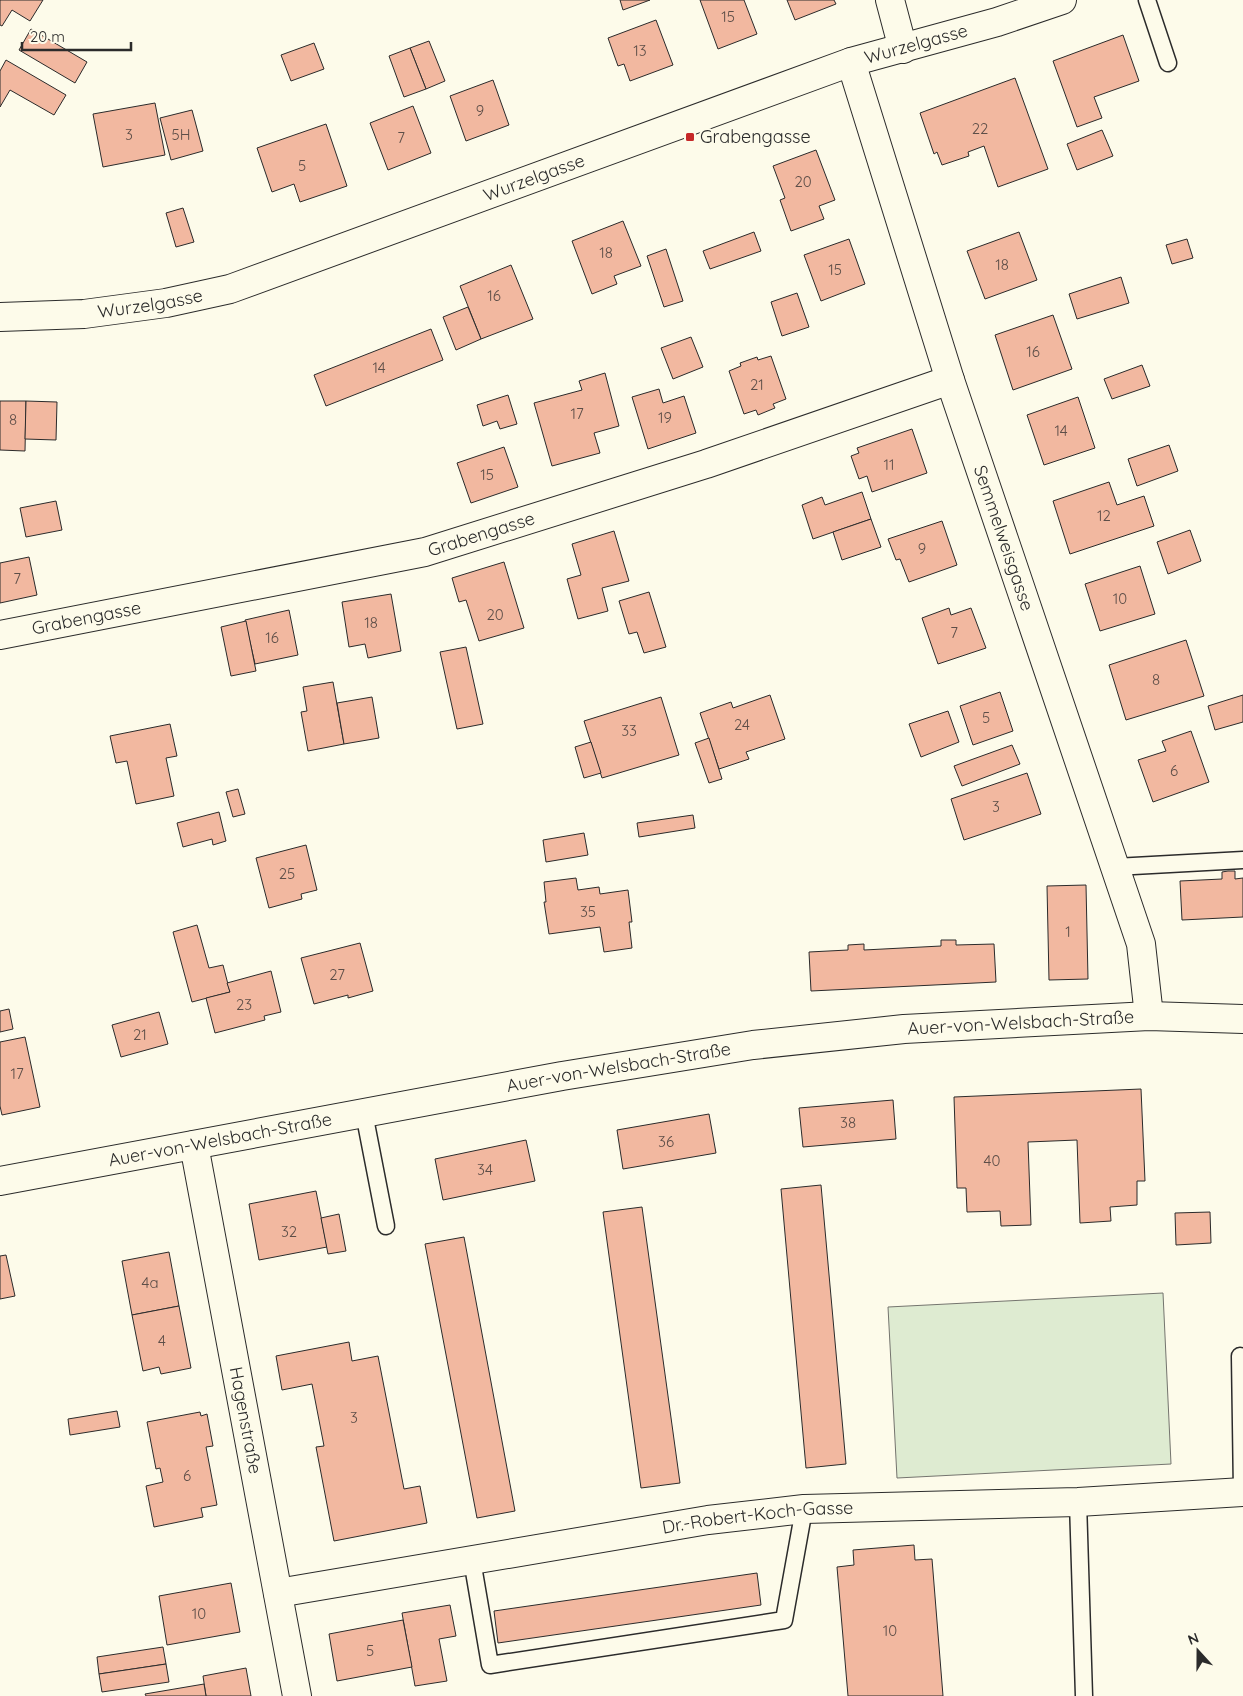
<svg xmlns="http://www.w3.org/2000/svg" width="1243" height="1696" font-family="Quicksand,sans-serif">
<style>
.pitch{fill:#deebd1;stroke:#74746e}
.building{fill:#f2b8a0;stroke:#2b2b2b}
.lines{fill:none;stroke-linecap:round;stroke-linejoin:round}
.lane-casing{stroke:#2b2b2b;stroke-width:19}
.street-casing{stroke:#2b2b2b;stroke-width:30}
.lane{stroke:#fdfbea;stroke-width:16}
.street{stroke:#fdfbea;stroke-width:28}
.poi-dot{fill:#c62828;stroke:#fdfbea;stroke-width:2}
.labels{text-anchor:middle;stroke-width:4;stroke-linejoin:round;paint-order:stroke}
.number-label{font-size:15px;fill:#5d4e48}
.street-label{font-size:18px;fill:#2b2b2b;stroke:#fdfbea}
.poi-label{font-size:18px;fill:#2b2b2b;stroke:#fdfbea;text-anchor:start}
</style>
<rect width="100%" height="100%" fill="#fdfbea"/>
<path class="pitch" d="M1163,1293l8,171 -274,14 -9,-171z"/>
<g class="building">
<path d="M0,0h43l-13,21 -18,-11 -10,16 -2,-1z"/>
<path d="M620,0h30l-27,10z"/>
<path d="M700,0h44l13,34 -39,15z"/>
<path d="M787,0h47l2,4 -41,16z"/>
<path d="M656,20l17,45 -43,16 -6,-17 -6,2 -10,-28z"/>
<path d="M31,29l56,33 -12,21 -56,-33z"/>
<path d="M1123,35l16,46 -45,16 8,21 -25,9 -24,-66z"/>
<path d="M429,41l16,40 -19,8 -16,-41z"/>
<path d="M314,43l10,26 -33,12 -10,-26z"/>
<path d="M410,48l16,41 -22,8 -15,-41z"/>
<path d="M6,60l60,35 -12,20 -44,-25 -10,17v-36z"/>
<path d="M1015,78l33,91 -50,18 -14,-41 -16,6 1,4 -27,9 -5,-13 -3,2 -14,-41z"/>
<path d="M493,80l16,45 -43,16 -16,-45z"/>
<path d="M155,103l10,52 -62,12 -10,-53z"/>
<path d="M413,106l18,47 -43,17 -18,-47z"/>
<path d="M192,110l11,41 -32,9 -11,-42z"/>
<path d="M326,124l21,62 -47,16 -6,-18 -22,8 -15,-44z"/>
<path d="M1102,130l11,26 -36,14 -10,-26z"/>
<path d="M816,150l19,50 -16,6 5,13 -33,12 -11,-31 5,-2 -12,-32z"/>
<path d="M183,208l11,34 -18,5 -10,-34z"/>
<path d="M623,221l18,45 -27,10 3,8 -25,10 -20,-53z"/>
<path d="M754,232l7,19 -51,18 -7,-18z"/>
<path d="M1019,232l18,48 -52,19 -18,-48z"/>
<path d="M849,239l16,45 -44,17 -17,-46z"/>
<path d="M1187,239l6,19 -21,6 -6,-19z"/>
<path d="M666,249l17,52 -19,6 -17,-51z"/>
<path d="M511,265l22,54 -52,20 -21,-53z"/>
<path d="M1121,277l8,26 -52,16 -8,-25z"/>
<path d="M797,293l12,34 -27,9 -11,-34z"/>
<path d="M468,307l13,32 -25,11 -13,-33z"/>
<path d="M1053,315l19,54 -59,21 -18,-55z"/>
<path d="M431,329l12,31 -117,46 -12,-31z"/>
<path d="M691,337l12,30 -30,12 -12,-31z"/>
<path d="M771,356l15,43 -13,5 2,4 -17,7 -2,-5 -12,4 -15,-43 12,-5 -1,-3 17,-6 1,3z"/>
<path d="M1142,365l8,21 -38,13 -8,-20z"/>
<path d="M605,373l14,53 -25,7 6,20 -48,13 -18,-63 48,-13 -3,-9z"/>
<path d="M659,389l4,14 21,-7 12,37 -48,16 -16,-52z"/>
<path d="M508,395l9,29 -17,5 -3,-8 -14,5 -6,-21z"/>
<path d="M1078,397l17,51 -51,17 -17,-50z"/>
<path d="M0,401h26l-1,50 -25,-1z"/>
<path d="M26,401l31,1 -1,38 -31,-1z"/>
<path d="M912,429l15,44 -55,19 -5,-16 -8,3 -8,-23 8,-3 -2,-5z"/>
<path d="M1169,445l9,26 -41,15 -9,-27z"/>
<path d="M504,447l14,40 -47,16 -14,-40z"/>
<path d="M1109,482l8,23 27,-9 10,30 -84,28 -17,-53z"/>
<path d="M862,492l9,27 -58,20 -11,-34 20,-8 3,8z"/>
<path d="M56,501l6,29 -36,7 -6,-29z"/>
<path d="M871,519l10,28 -39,13 -9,-28z"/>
<path d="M942,521l15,44 -48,17 -9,-23 -4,1 -8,-21z"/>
<path d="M1190,530l11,31 -33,13 -11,-32z"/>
<path d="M614,531l15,50 -27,7 6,23 -30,8 -11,-40 14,-4 -9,-31z"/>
<path d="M29,557l8,38 -37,8v-40z"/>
<path d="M504,562l20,66 -45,13 -13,-41 -7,2 -7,-24z"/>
<path d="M1140,566l15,48 -55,17 -15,-47z"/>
<path d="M649,592l17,55 -22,6 -7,-21 -8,2 -10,-33z"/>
<path d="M391,594l10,57 -33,7 -3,-14 -16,3 -7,-45z"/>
<path d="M949,608l2,7 20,-7 15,40 -48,16 -16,-46z"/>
<path d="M289,610l9,45 -43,9 -10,-44z"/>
<path d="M246,621l10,50 -25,5 -10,-49z"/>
<path d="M1186,640l18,56 -78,24 -17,-55z"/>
<path d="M466,647l17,77 -26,5 -17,-77z"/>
<path d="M333,682l11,62 -36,7 -7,-39 6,-1 -4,-24z"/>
<path d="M1000,692l13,39 -40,14 -13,-39z"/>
<path d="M770,695l15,44 -39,13 3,7 -30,10 -19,-56 31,-11 2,6z"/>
<path d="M1243,695v27l-28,8 -7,-24z"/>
<path d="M372,697l7,41 -35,6 -7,-41z"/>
<path d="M661,697l18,58 -77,23 -18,-57z"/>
<path d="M948,711l11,31 -38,15 -12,-33z"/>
<path d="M170,724l7,32 -11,2 8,38 -38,8 -9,-43 -11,2 -6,-27z"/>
<path d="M1191,731l18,51 -56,20 -15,-42 28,-9 -4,-10z"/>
<path d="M709,738l13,41 -13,4 -14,-40z"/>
<path d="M591,742l10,31 -17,5 -9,-31z"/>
<path d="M1012,745l8,19 -58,22 -8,-20z"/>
<path d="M1027,773l14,41 -77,26 -13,-41z"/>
<path d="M238,789l7,25 -12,3 -7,-25z"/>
<path d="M219,812l7,29 -13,4 -1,-6 -29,8 -6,-24z"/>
<path d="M693,815l2,13 -56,9 -2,-14z"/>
<path d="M584,833l4,22 -42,7 -3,-22z"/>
<path d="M306,845l11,45 -16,4 1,5 -33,9 -13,-50z"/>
<path d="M1228,871h7v8l8,-1v39l-61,3 -2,-39 42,-2v-7z"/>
<path d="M576,878l2,12 21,-3 1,7 28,-4 4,32h-3l3,26 -28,4 -4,-25 -51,7 -5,-32h2l-2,-20z"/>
<path d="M1086,885l2,94 -39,1 -2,-94z"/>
<path d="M197,925l12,43 14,-3 7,27 -38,10 -19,-70z"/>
<path d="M941,940h15v5l38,-1 2,38 -185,9 -2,-39 39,-2v-5l16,-1v6l77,-4z"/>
<path d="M360,943l13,48 -25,7v-3l-34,9 -13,-46z"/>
<path d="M271,971l10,41 -17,4 1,4 -50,13 -9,-35 24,-6 -3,-9z"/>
<path d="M9,1009l4,20 -13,3v-21z"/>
<path d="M159,1012l9,32 -47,13 -9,-32z"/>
<path d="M25,1037l15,70 -38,8 -2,-9v-64z"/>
<path d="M1141,1089l4,92h-8v24l-27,2 1,14 -31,2 -3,-83 -49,2 3,83 -30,1 -1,-15 -33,1 -1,-24h-9l-3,-91z"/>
<path d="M893,1100l3,39 -93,8 -4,-39z"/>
<path d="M709,1114l7,39 -93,16 -6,-39z"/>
<path d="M526,1140l9,41 -92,19 -8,-41z"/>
<path d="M821,1185l25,279 -40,4 -25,-279z"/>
<path d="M316,1191l11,56 -68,13 -10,-56z"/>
<path d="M642,1207l38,276 -39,5 -38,-276z"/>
<path d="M1210,1212l1,31 -35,2 -1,-32z"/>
<path d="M339,1214l7,37 -18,3 -7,-36z"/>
<path d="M464,1237l51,274 -38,7 -52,-274z"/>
<path d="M169,1252l10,54 -47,9 -10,-54z"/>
<path d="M6,1255l9,41 -15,3v-43z"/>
<path d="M179,1306l12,62 -30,6 -2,-7 -16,4 -11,-56z"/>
<path d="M349,1342l3,19 26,-5 26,133 16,-3 7,37 -93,18 -18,-94 8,-1 -12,-62 -30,6 -6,-34z"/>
<path d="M117,1411l3,16 -50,8 -2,-16z"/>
<path d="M200,1412l1,4 6,-2 6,32 -7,1 11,58 -16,3 2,9 -49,10 -8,-41 17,-4 -3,-14 -4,1 -9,-47z"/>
<path d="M914,1545l1,15 17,-1 11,137h-95l-11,-129 17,-2 -1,-15z"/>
<path d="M757,1573l4,32 -263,38 -4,-32z"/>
<path d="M231,1583l9,49 -73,13 -8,-49z"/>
<path d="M450,1605l6,31 -17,3 8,42 -32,5 -13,-73z"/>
<path d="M403,1620l9,47 -75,14 -8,-47z"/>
<path d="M163,1647l3,17 -67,10 -2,-17z"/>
<path d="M166,1664l3,18 -67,10 -3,-18z"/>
<path d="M246,1668l5,28h-45l-3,-20z"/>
<path d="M204,1684l2,12h-60l-1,-2z"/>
</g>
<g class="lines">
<defs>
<g id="lane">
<path d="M1147,0l21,63"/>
<path d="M1115,867l128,-7"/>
<path d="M364,1113l22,113"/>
<path d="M1240,1356l2,136"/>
<path d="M1078,1502l6,194"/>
<path d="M472,1560l18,105 294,-45 20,-111"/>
</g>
<g id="street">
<path d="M890,0l13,49"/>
<path id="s1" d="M851,62l99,318 191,564 8,72"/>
<path id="s2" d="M0,317l84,-3 82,-11 64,-14 621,-227 146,-40 65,-22"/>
<path id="s3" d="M0,635l425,-83 281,-88 244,-84"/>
<path id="s4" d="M194,1145l103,551"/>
<path id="s5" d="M0,1181l562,-105 191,-31 151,-16 245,-13 94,3"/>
<path id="s6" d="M278,1593l430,-73 96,-11 274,-7 165,-10"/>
</g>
</defs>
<use href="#lane" class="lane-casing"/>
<use href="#street" class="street-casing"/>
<use href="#lane" class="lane"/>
<use href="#street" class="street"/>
</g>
<rect class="poi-dot" x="685" y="132" width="10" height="10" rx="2.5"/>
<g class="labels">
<g class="number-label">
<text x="728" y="22">15</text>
<text x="640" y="56">13</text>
<text x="480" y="116">9</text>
<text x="980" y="134">22</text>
<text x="129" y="140">3</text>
<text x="181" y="140">5H</text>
<text x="401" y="143">7</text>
<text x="302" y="171">5</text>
<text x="803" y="187">20</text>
<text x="606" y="258">18</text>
<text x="1002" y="270">18</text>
<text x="835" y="275">15</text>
<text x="494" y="301">16</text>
<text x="1033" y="357">16</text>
<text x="379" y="373">14</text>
<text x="757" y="390">21</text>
<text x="577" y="419">17</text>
<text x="665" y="423">19</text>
<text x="13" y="425">8</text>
<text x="1061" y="436">14</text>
<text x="889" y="470">11</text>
<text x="487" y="480">15</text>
<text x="1104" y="521">12</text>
<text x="922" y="554">9</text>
<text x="17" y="584">7</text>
<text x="1120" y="604">10</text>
<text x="495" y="620">20</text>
<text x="371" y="628">18</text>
<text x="954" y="638">7</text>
<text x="272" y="643">16</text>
<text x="1156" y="685">8</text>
<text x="986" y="723">5</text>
<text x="742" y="730">24</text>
<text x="629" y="736">33</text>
<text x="1174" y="776">6</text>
<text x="996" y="812">3</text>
<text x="287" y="879">25</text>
<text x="588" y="917">35</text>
<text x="1068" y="937">1</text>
<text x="337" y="980">27</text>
<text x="244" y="1010">23</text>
<text x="140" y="1040">21</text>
<text x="17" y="1079">17</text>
<text x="848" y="1128">38</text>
<text x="666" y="1147">36</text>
<text x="992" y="1166">40</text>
<text x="485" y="1175">34</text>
<text x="289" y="1237">32</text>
<text x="150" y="1288">4a</text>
<text x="162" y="1346">4</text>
<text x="354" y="1423">3</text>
<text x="187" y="1481">6</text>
<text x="199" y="1619">10</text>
<text x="890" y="1636">10</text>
<text x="370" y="1656">5</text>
</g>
<g class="street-label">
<text dy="6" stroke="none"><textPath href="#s2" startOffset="961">Wurzelgasse</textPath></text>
<text dy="6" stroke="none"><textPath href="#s2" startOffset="556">Wurzelgasse</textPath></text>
<text dy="6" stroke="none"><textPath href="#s2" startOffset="151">Wurzelgasse</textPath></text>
<text dy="6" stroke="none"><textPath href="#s3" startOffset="492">Grabengasse</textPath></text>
<text dy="6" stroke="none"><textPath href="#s1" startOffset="500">Semmelweisgasse</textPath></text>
<text dy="6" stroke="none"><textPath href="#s3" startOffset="88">Grabengasse</textPath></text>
<text dy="6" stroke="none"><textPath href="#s5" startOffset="1034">Auer-von-Welsbach-Straße</textPath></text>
<text dy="6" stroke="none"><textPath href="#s5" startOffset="629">Auer-von-Welsbach-Straße</textPath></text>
<text dy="6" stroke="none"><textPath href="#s5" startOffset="224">Auer-von-Welsbach-Straße</textPath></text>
<text dy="6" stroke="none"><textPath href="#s4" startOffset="280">Hagenstraße</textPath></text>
<text dy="6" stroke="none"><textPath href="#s6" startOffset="486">Dr.-Robert-Koch-Gasse</textPath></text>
</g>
<g class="poi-label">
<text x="700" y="143">Grabengasse</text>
</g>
</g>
<g transform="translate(1198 1651) rotate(339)" stroke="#fdfbea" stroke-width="4" paint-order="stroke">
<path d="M0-4L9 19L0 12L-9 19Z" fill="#2b2b2b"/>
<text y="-8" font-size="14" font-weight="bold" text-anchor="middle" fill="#2b2b2b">N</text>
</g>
<path d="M22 42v8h109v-8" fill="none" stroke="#2b2b2b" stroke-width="2.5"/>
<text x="30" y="42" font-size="15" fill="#2b2b2b" stroke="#fdfbea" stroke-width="4" paint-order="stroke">20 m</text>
</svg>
